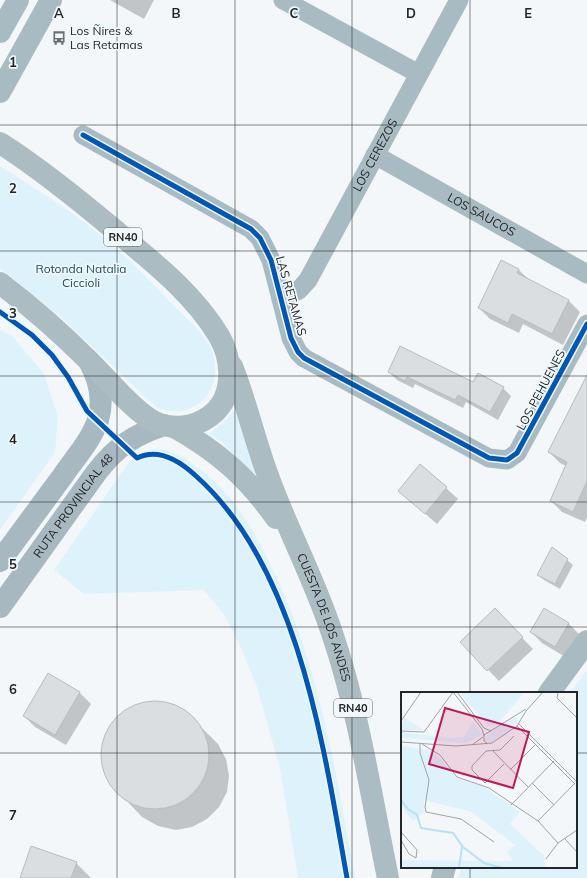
<svg xmlns="http://www.w3.org/2000/svg" width="587" height="878" font-family="Mulish,sans-serif">
<style>
.green{fill:#def2fc}
.shadow{fill:#0003}
.building{fill:#dbdee0;stroke:#b9bcbd}
.lines{fill:none;stroke-linecap:round;stroke-linejoin:round}
.minor{stroke:#a8bbc3;stroke-width:19}
.tertiary{stroke:#a8bbc3;stroke-width:22}
.secondary{stroke:#a7b8c1;stroke-width:22}
.primary{stroke:#acbcc3;stroke-width:22}
.cycleway-casing{stroke:#f0f8fc;stroke-width:8}
.cycleway{stroke:#0057b8;stroke-width:5}
.grid{fill:none;stroke:#232627;stroke-width:1;stroke-opacity:0.55}
.labels{text-anchor:middle;stroke-width:3.5;stroke-linejoin:round;paint-order:stroke}
.shield{fill:#f0f8fc;stroke:#606567;stroke-width:1}
.shield-label{font-size:11px;font-weight:bold;fill:#232627}
.poi-label{font-size:12px;fill:#232627;stroke:#f0f8fc;text-anchor:start}
.street-label{font-size:12px;fill:#232627;stroke:#f0f8fc}
.park-label{font-size:12px;fill:#1e4c60;stroke:#f0f8fc}
.inset-river{fill:none;stroke:#b7e1f6;stroke-width:2}
.inset-road{fill:none;stroke:#a0a3a5;stroke-width:1}
.view{fill:#c2185b;fill-opacity:0.15;stroke:#c2185b;stroke-width:2}
.inset-edge{fill:none;stroke:#232627;stroke-width:2}
.grid-label{font-size:13px;text-anchor:middle;font-weight:bold;fill:#232627;stroke:#f0f8fc;stroke-width:3.5;stroke-linejoin:round;paint-order:stroke}
</style>
<rect width="100%" height="100%" fill="#f3f7f9"/>
<g class="green">
<path d="M0,166c23,15 46,29 69,45 38,27 73,60 105,95 13,13 29,26 37,43 16,38 -16,75 -55,58l-94,-89 -62,-50z"/>
<path d="M0,330l12,6 32,38 14,43 -3,35 -55,78z"/>
<path d="M236,408l10,39 9,25 -3,2 -29,-31 -14,-9 17,-14z"/>
<path d="M152,449c20,-1 34,9 49,21 29,22 49,53 65,86 52,100 69,212 89,322h-57l-18,-109 -23,-82 -15,-37 -17,-34 -21,-26 -120,4 -30,-24 73,-105 8,-9z"/>
<path d="M587,670v208h-129l4,-11h114v-174h-6z"/>
</g>
<g class="shadow">
<path d="M110,0h44l-10,19z"/>
<path d="M519,270l11,11 39,20 11,11 -17,33 -40,-21 -4,9 -29,-14 -11,-11z"/>
<path d="M389,372l114,16 8,8 -13,24 -32,-18 -3,6 -48,-24 -2,4 -16,-8z"/>
<path d="M587,389v128l-2,5 -23,-10 -11,-11 15,-35 -6,-3 -11,-11z"/>
<path d="M421,465l37,34 -21,25 -38,-33z"/>
<path d="M567,560l6,5 -13,24 -16,-9 -6,-5z"/>
<path d="M544,609l25,15 11,11 -13,23 -25,-15 -11,-11z"/>
<path d="M495,610l38,39 -34,32 -38,-39z"/>
<path d="M80,693l11,11 -25,41 -31,-18 -11,-11z"/>
<path d="M154,702l17,2 15,8 32,32 8,15 3,17 -2,16 -8,15 -12,12 -15,8 -16,3 -18,-4 -16,-9 -33,-35 -6,-17v-18l6,-18 11,-14 16,-9z"/>
<path d="M76,863l15,15h-70z"/>
</g>
<g class="building">
<path d="M501,260l18,9 -2,4 52,27 -17,34 -40,-20 -4,9 -30,-15z"/>
<path d="M400,346l73,36 5,-9 26,14 -14,25 -32,-17 -3,5 -48,-23 -2,4 -17,-9z"/>
<path d="M587,375v106l-14,31 -23,-11 17,-39 -19,-10z"/>
<path d="M420,464l27,23 -22,27 -27,-23z"/>
<path d="M552,547l16,12 -13,25 -18,-9z"/>
<path d="M495,608l28,29 -36,34 -27,-29z"/>
<path d="M544,608l25,15 -14,24 -25,-15z"/>
<path d="M48,673l32,19 -25,43 -32,-19z"/>
<circle cx="155" cy="755" r="54"/>
<path d="M31,846l46,16 -6,16h-51z"/>
</g>
<g class="lines">
<g class="minor">
<path d="M283,0l136,74"/>
<path d="M83,135l168,94 9,9 11,22 20,78 7,14 6,6 185,100 18,2 10,-7 70,-129"/>
<path id="s1" d="M375,155l212,119"/>
<path id="s2" d="M281,298l18,-8 9,-10 151,-280"/>
</g>
<g class="tertiary">
<path d="M0,32l18,-32"/>
<path d="M0,92l51,-92"/>
<path d="M549,693l38,-52"/>
<path d="M442,878l3,-11"/>
</g>
<g class="secondary">
<path d="M0,561c21,-28 41,-56 62,-84 12,-18 29,-36 36,-57 6,-20 1,-41 -9,-59"/>
<path id="s3" d="M0,607l96,-134c20,-26 37,-38 68,-48"/>
</g>
<g class="primary">
<path d="M0,143c41,26 79,57 117,89 36,30 77,62 102,104 14,24 16,62 -9,80 -16,12 -37,14 -55,6 -20,-9 -51,-47 -69,-64 -27,-27 -56,-52 -86,-75"/>
<path id="s4" d="M232,366c14,35 22,72 35,107 19,54 47,105 65,160 27,79 39,163 56,245"/>
<path d="M174,427c43,24 73,50 102,91"/>
</g>
<defs>
<g id="cycleway">
<path d="M83,135l168,94 9,9 11,22 20,78 7,14 6,6 185,100 18,2 10,-7 70,-129"/>
<path d="M0,312l32,23 20,20 16,22 19,34 50,47c22,-11 43,3 59,18 103,92 128,273 151,402"/>
</g>
</defs>
<use href="#cycleway" class="cycleway-casing"/>
<use href="#cycleway" class="cycleway"/>
</g>
<path class="grid" d="M117,0v878M235,0v878M352,0v878M470,0v693M0,125h587M0,251h587M0,376h587M0,502h587M0,627h587M0,753h402M576,753h11M470,867v11"/>
<defs>
<symbol id="bus-bare" viewBox="-9 -9 18 18"><path d="M-5-6H5V4H4V6H2V4H-2V6H-4V4H-5ZM-3.5-4V0h7V-4ZM-3.5 1.2v1.5H-2V1.2ZM2 1.2v1.5H3.5V1.2Z" fill="#6c6f70" stroke="#f0f8fc" stroke-width="2.5" paint-order="stroke"/></symbol>
</defs>
<g fill-rule="evenodd">
<use href="#bus-bare" x="49" y="28" width="20" height="20"/>
</g>
<g class="labels">
<g class="shield">
<rect x="104" y="228" width="38" height="18" rx="3"/>
<rect x="334" y="699" width="38" height="18" rx="3"/>
</g>
<g class="shield-label">
<text x="123" y="241">RN40</text>
<text x="353" y="712">RN40</text>
</g>
<g class="poi-label">
<text x="70" y="35">Los Ñires &amp;<tspan x="70" dy="14">Las Retamas</tspan></text>
</g>
<g class="street-label">
<text dy="4" stroke="none"><textPath href="#s2" startOffset="175">LOS CEREZOS</textPath></text>
<text dy="4" stroke="none"><textPath href="#s1" startOffset="122">LOS SAUCOS</textPath></text>
<text transform="translate(291 296) rotate(74)" y="4">LAS RETAMAS</text>
<text transform="translate(541 390) rotate(-62)" y="4">LOS PEHUENES</text>
<text dy="4" stroke="none"><textPath href="#s3" startOffset="125">RUTA PROVINCIAL 48</textPath></text>
<text dy="4" stroke="none"><textPath href="#s4" startOffset="268">CUESTA DE LOS ANDES</textPath></text>
</g>
<g class="park-label">
<text x="81" y="273">Rotonda Natalia<tspan x="81" dy="14">Ciccioli</tspan></text>
</g>
</g>
<g transform="translate(401 692)">
<rect width="176" height="176" fill="#f3f7f9"/>
<path d="M58,0h66l-28,32 -9,2zM3,25l18,12 1,1h-22zM112,25l4,1 1,3 -11,12 -16,9 -6,-2 2,-5zM72,29l9,14 -16,8 -65,-5v-6l47,6 16,-1zM0,54l29,4 8,6 19,22 29,10 34,24 -10,12 34,32 1,12h-144v-8l112,1 -6,-9 8,-7 -43,-33 -48,-12v12l-11,9 -12,-15z" fill="#def2fc"/>
<path class="inset-river" d="M0,108l7,9 9,6 4,13 32,5 10,14 21,16 19,5M58,176l3,-21"/>
<path class="inset-road" d="M52,0l29,37 2,7M56,0l27,36 7,3M157,0l-1,6 20,20M0,29l20,-29M118,32l58,58M116,34l58,58M0,39l23,1 29,-40M0,50l55,4 36,-3 25,-17 9,-15 17,-19M19,52v9l9,27 -4,27 1,5 35,7 33,23M21,52l18,11 17,22 32,11 49,33 20,22M72,52l10,-7M87,52l-4,-3v-6l42,-26M92,59l35,36M109,78l25,-25M84,91l-13,-13v-4l14,-15 14,-1 14,-14M84,91l19,-19M131,91l22,22M110,113l43,-44M137,129l37,-38M0,140l16,18 -1,8 -7,-4 -8,-14M164,147l12,13M145,167l12,-16 19,-13"/>
<path class="view" d="M44,16l84,24 -16,56 -84,-24z"/>
<rect width="176" height="176" class="inset-edge"/>
</g>
<g class="grid-label">
<text x="59" y="18">A</text>
<text x="176" y="18">B</text>
<text x="294" y="18">C</text>
<text x="411" y="18">D</text>
<text x="528" y="18">E</text>
<text x="13" y="67">1</text>
<text x="13" y="193">2</text>
<text x="13" y="318">3</text>
<text x="13" y="444">4</text>
<text x="13" y="569">5</text>
<text x="13" y="694">6</text>
<text x="13" y="820">7</text>
</g>
</svg>
